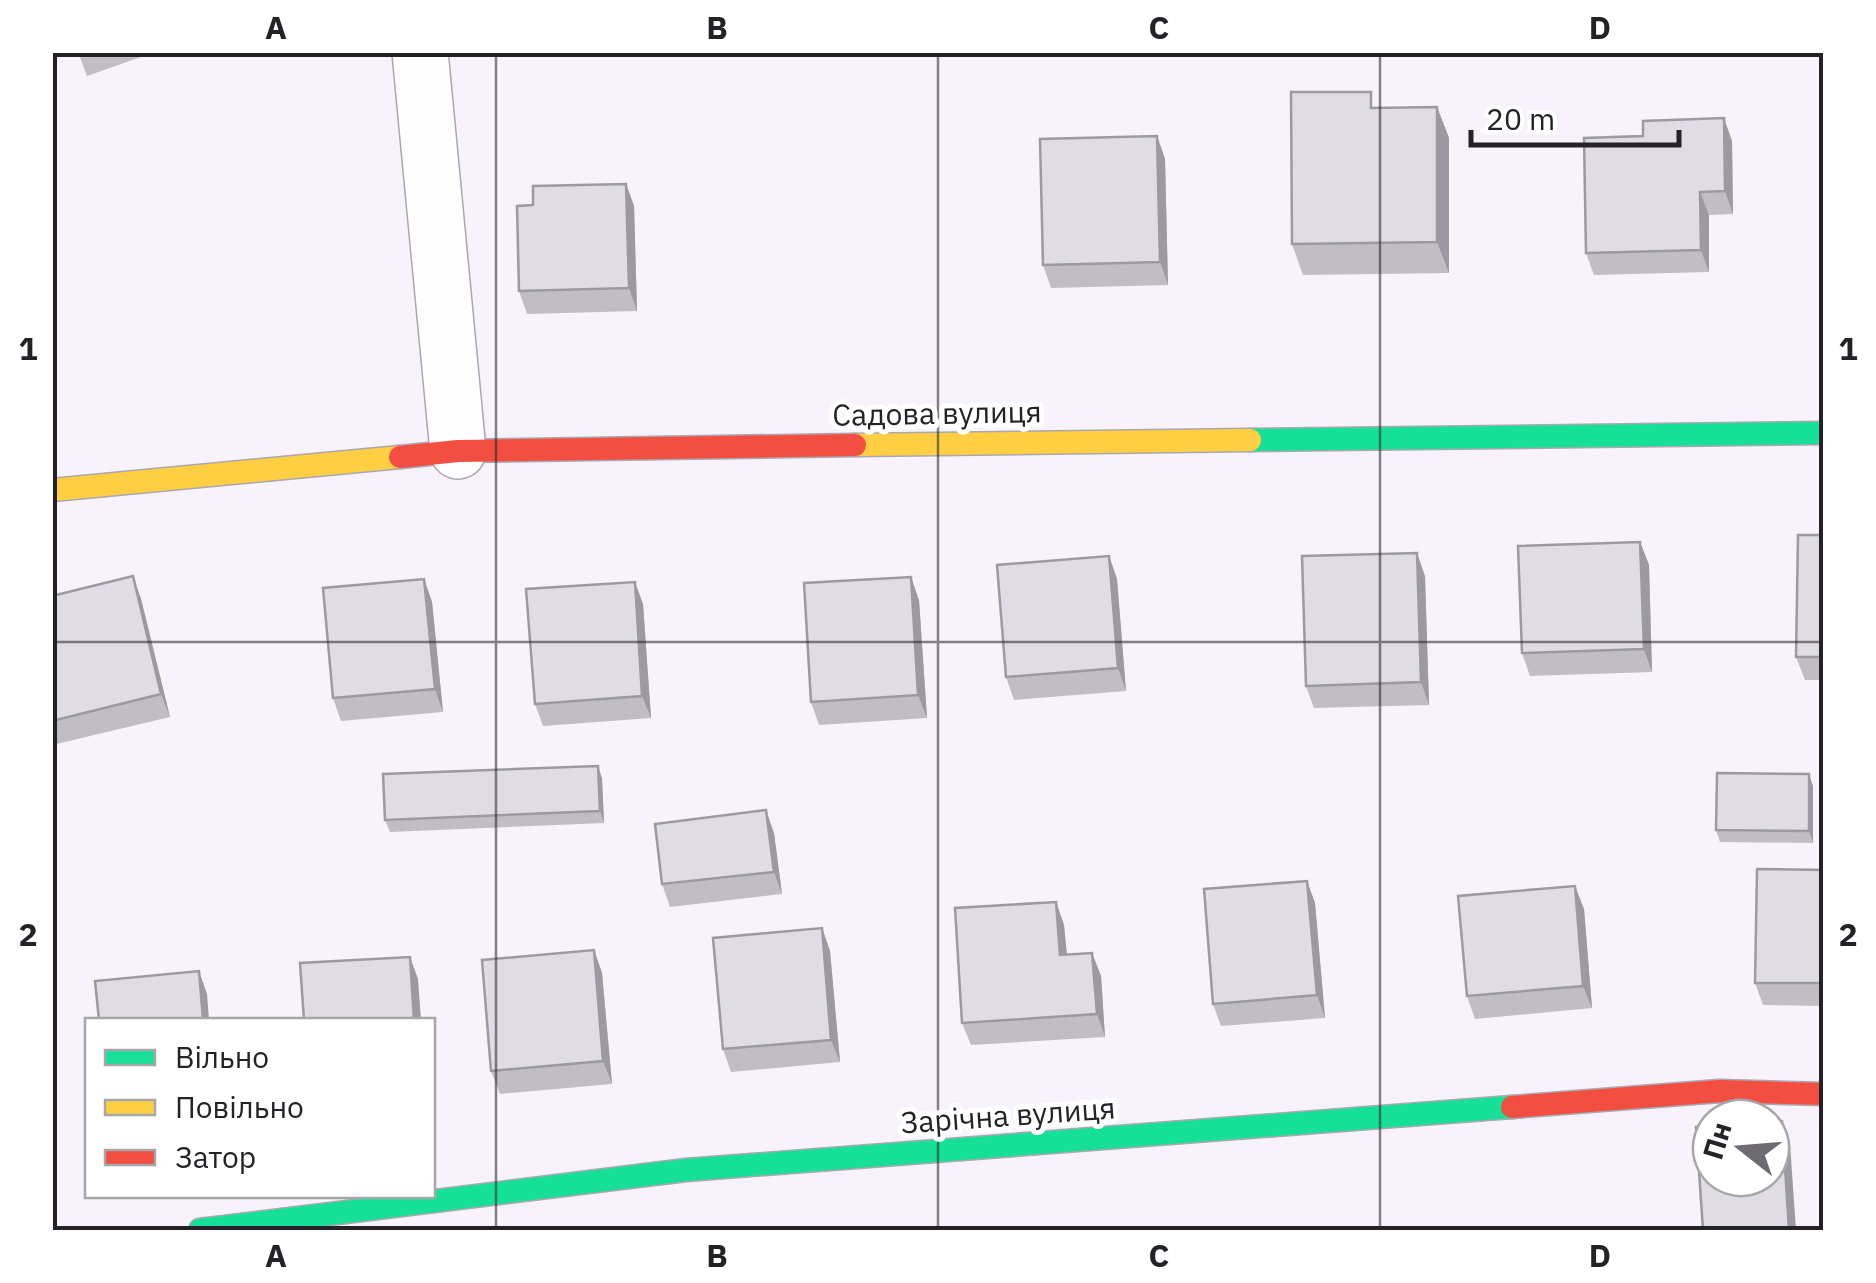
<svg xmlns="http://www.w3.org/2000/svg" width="1876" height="1283" font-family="'IBM Plex Sans',sans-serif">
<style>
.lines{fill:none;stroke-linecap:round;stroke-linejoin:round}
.street-casing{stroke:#aba7ae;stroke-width:58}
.fast-casing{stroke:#aba7ae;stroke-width:25}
.slow-casing{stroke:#aba7ae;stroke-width:25}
.jam-casing{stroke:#aba7ae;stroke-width:25}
.street{stroke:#fefdff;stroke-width:55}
.fast{stroke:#16e098;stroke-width:22}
.slow{stroke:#ffcf43;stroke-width:22}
.jam{stroke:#f24e42;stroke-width:22}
.wall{fill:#c0bdc4}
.shaded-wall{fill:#9c9aa0}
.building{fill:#dfdce4;stroke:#9c9aa0;stroke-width:2.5}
.grid{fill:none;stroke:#242127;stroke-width:2.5;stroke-opacity:0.55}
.labels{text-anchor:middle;stroke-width:10;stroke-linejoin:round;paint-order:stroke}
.street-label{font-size:30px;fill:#242127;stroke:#fff}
.neatline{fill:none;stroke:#242127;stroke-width:4}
.grid-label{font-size:32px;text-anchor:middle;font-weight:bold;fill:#242127}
</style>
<rect width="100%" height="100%" fill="#f7f2fc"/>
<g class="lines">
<defs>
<path id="street" d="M420,52l38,399"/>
<g id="fast">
<path d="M1250,440l574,-7"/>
<path d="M200,1230l486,-60 826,-63"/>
</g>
<g id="slow">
<path d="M855,445l395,-5"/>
<path d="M52,490l348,-33"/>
</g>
<g id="jam">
<path d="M400,457l58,-6 397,-6"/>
<path d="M1512,1107l208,-16 104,3"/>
</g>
</defs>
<use href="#street" class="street-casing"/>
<use href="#fast" class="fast-casing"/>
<use href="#slow" class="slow-casing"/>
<use href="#jam" class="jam-casing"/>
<use href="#street" class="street"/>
<use href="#fast" class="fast"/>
<use href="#slow" class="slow"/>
<use href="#jam" class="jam"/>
</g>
<g class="wall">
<path d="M78,52h77l-68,24z"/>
<path d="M1437,107l12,31v135l-146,2 -11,-31 84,-136z"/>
<path d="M1157,136l8,23 3,126 -117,3 -8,-23z"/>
<path d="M1732,141l1,73 -24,1v57l-115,3 -8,-22z"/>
<path d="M626,184l8,22 3,105 -110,3 -8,-23 14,-86z"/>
<path d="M1824,535v145h-19l-9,-23z"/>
<path d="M1640,542l9,23 3,107 -122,4 -8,-23z"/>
<path d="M1109,556l8,23 9,112 -112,9 -8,-23z"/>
<path d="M133,576l8,23 29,118 -118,28v-149z"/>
<path d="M1425,576l4,129 -115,3 -8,-22z"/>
<path d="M424,579l8,23 11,110 -102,9 -8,-23z"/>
<path d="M919,600l8,118 -108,7 -8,-23z"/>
<path d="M643,604l8,114 -108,8 -8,-22z"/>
<path d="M598,766l4,13 2,44 -214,9 -5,-12z"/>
<path d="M1813,786v57l-93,-1 -4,-12z"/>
<path d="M774,833l8,61 -112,13 -8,-23z"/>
<path d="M1824,870v136l-61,-1 -8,-22z"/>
<path d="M1307,881l8,22 10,115 -104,8 -8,-22z"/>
<path d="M1056,902l8,23 3,30 25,-2 9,23 4,61 -134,8 -9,-22z"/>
<path d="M1584,909l8,99 -117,11 -8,-23z"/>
<path d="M822,928l8,23 10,111 -109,10 -8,-23z"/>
<path d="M594,950l8,23 10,111 -112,10 -9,-23z"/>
</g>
<g class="shaded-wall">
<path d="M1437,107l12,31v135l-12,-31z"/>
<path d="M1724,118l8,23 1,73 -8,-23z"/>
<path d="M1157,136l8,23 3,126 -8,-23z"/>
<path d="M626,184l8,22 3,105 -8,-23z"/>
<path d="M1700,192l9,23v57l-8,-22z"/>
<path d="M1640,542l9,23 3,107 -8,-23z"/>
<path d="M1417,553l8,23 4,129 -8,-23z"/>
<path d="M1109,556l8,23 9,112 -8,-23z"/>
<path d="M133,576l8,23 29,118 -9,-23z"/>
<path d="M911,577l8,23 8,118 -9,-23z"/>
<path d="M424,579l8,23 11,110 -8,-23z"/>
<path d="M635,582l8,22 8,114 -9,-22z"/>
<path d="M598,766l4,13 2,44 -4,-12z"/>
<path d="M1809,774l4,12v57l-4,-12z"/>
<path d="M766,810l8,23 8,61 -8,-22z"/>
<path d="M1307,881l8,22 10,115 -8,-23z"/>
<path d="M1575,886l9,23 8,99 -9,-22z"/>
<path d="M1056,902l8,23 5,53 -9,-23z"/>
<path d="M822,928l8,23 10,111 -9,-22z"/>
<path d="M594,950l8,23 10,111 -9,-23z"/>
<path d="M1092,953l9,23 4,61 -8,-23z"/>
<path d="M410,957l8,22 3,41h-7z"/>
<path d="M199,971l8,23 2,26h-6z"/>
<path d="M1782,1121l8,23 6,86h-7z"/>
</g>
<g class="building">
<path d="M1291,92h80v16l66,-1v135l-145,2z"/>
<path d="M1724,118l1,73 -25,1 1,58 -115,3 -2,-115 59,-2v-15z"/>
<path d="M1157,136l3,126 -117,3 -3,-126z"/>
<path d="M626,184l3,104 -110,3 -2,-85 16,-1v-19z"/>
<path d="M1798,535h26v122h-28z"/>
<path d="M1640,542l4,107 -122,4 -4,-107z"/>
<path d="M1417,553l4,129 -115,4 -4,-130z"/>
<path d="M1109,556l9,112 -112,9 -9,-112z"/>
<path d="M133,576l28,118 -109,27v-125z"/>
<path d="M911,577l7,118 -107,7 -7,-119z"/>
<path d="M424,579l11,110 -102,9 -10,-110z"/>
<path d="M635,582l7,114 -107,8 -9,-115z"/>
<path d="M598,766l2,45 -215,9 -2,-46z"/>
<path d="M1717,773l92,1v57l-93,-1z"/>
<path d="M766,810l8,62 -112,12 -7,-60z"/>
<path d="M1757,869l67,1v113h-69z"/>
<path d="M1307,881l10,114 -104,9 -9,-115z"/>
<path d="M1575,886l8,100 -116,10 -9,-100z"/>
<path d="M1056,902l4,53 32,-2 5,61 -135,9 -7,-115z"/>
<path d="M822,928l9,112 -108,9 -10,-111z"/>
<path d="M594,950l9,111 -112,10 -9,-111z"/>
<path d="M410,957l4,63h-110l-4,-57z"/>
<path d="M199,971l4,49h-104l-4,-39z"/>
<path d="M1782,1121l7,109h-86l-7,-103 15,-1v52h60v-56z"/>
</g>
<path class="grid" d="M496,52v1178M938,52v1178M1380,52v1178M52,642h1772"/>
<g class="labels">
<g class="street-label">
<text transform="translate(937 414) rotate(-1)" y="10">Садова вулиця</text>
<text transform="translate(1008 1116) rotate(-4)" y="10">Зарічна вулиця</text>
</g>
</g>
<rect width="1876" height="1283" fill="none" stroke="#ffffff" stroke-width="110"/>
<rect x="85" y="1018" width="350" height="180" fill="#ffffff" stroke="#a7a6a9" stroke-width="2.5"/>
<rect x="105" y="1050" width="50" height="15" fill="#16e098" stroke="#a7a6a9" stroke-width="2.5"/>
<text x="175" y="1068" font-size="30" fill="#242127">Вільно</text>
<rect x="105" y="1100" width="50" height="15" fill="#ffcf43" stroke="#a7a6a9" stroke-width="2.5"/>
<text x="175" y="1118" font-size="30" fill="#242127">Повільно</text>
<rect x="105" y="1150" width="50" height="15" fill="#f24e42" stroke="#a7a6a9" stroke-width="2.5"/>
<text x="175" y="1168" font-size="30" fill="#242127">Затор</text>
<g transform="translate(1741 1148) rotate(287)"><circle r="48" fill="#ffffff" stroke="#a7a6a9" stroke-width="2.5"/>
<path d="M0-8L18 38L0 25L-18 38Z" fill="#6e6a72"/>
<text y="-15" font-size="28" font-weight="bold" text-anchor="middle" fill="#242127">Пн</text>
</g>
<path d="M1471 130v15h208v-15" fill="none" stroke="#242127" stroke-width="5"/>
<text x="1486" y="130" font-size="30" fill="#242127" stroke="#ffffff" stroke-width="8" paint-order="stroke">20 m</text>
<rect x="55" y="55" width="1766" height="1173" class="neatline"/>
<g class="grid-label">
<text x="276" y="39">A</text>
<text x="717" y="39">B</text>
<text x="1159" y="39">C</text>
<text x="1600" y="39">D</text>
<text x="28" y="360">1</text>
<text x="1848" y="360">1</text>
<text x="28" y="946">2</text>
<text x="1848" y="946">2</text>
<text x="276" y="1267">A</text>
<text x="717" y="1267">B</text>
<text x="1159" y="1267">C</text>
<text x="1600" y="1267">D</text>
</g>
</svg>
